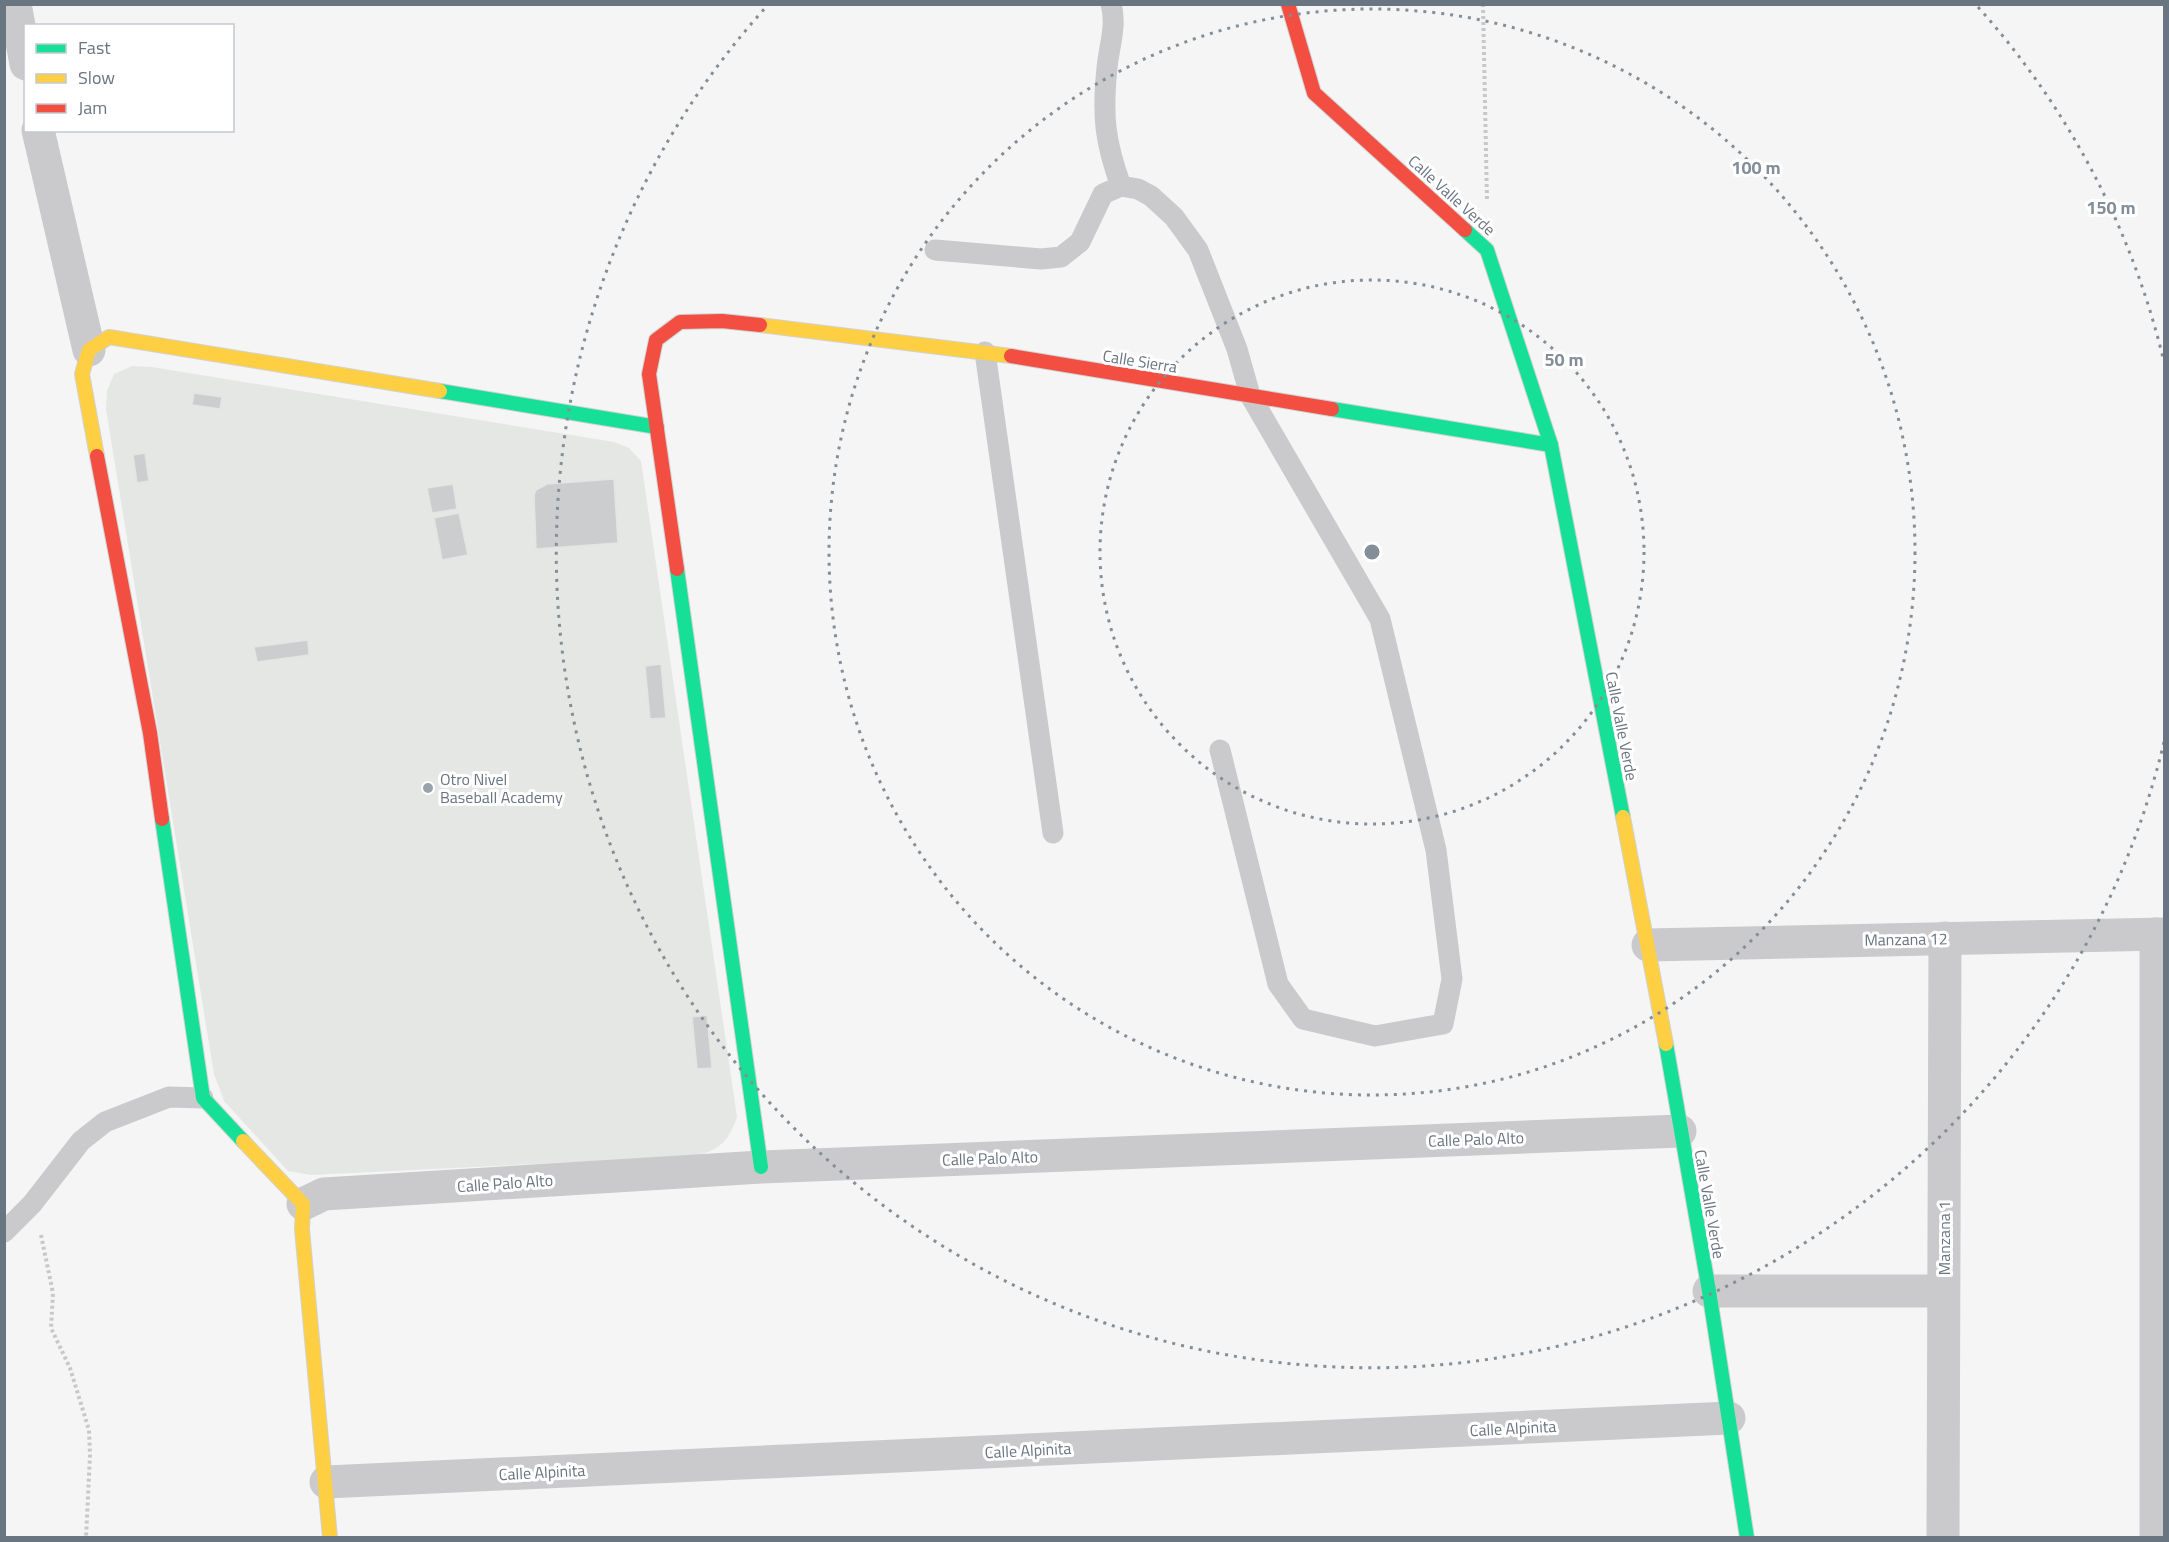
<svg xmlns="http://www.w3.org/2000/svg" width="2169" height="1542" font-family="'Titillium Web',sans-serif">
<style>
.garden{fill:#e4e7e3}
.building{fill:#cccdce;stroke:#e4e4e4;stroke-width:1.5}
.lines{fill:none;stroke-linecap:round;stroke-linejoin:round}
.fast-casing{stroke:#d1d2d2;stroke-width:16}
.slow-casing{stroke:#d1d2d2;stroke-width:16}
.jam-casing{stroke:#d1d2d2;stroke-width:16}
.path{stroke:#c7c8c9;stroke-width:4;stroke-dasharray:3 3;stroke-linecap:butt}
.lane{stroke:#cacacc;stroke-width:21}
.street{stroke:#cacacc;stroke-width:33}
.fast{stroke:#16e098;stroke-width:14}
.slow{stroke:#ffcf43;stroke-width:14}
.jam{stroke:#f24e42;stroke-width:14}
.ring{fill:none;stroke:#848e98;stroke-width:3;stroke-dasharray:3 6}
.poi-dot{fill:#9aa2aa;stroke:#fff;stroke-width:2}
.labels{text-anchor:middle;stroke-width:6;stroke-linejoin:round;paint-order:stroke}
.street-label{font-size:16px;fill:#697581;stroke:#fff}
.poi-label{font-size:16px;fill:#697581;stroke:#fff;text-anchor:start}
.centre{fill:#848e98;stroke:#fff;stroke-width:3}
.ring-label{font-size:18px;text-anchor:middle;font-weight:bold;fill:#848e98;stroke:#fff;stroke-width:6;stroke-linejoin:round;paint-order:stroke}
</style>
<rect width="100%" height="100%" fill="#f5f5f5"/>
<path class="garden" d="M132,366l20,1 462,75 15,6 12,13 96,656c-11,34 -29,38 -62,40l-364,18 -23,-4 -64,-70 -10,-27 -108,-665 1,-18 7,-17z"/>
<g class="building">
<path d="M194,393l28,4 -2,12 -28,-4z"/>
<path d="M145,453l4,28 -12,2 -4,-28z"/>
<path d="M614,479l4,64 -82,6 -2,-54 2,-5 11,-6z"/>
<path d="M453,484l4,25 -25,4 -5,-25z"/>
<path d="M459,513l9,42 -26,5 -8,-42z"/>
<path d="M308,640l1,15 -52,7 -3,-15z"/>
<path d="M661,664l5,54 -16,1 -5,-53z"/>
<path d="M707,1015l5,53 -15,1 -5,-52z"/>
</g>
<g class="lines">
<defs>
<g id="fast">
<path d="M1465,230l22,20 64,195 72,372"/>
<path d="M440,391l217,36"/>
<path d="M1332,409l219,36"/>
<path d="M677,569l84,598"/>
<path d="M162,819l41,279 40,43"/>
<path d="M1666,1044l43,247 38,247"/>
</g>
<g id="slow">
<path d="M760,325l251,31"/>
<path d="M97,456l-15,-82 7,-24 20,-13 331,54"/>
<path d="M1623,817l43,227"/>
<path d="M243,1141l60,63 -1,25 28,309"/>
</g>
<g id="jam">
<path d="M1288,4l26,89 151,137"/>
<path d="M1011,356l321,53"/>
<path d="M97,456l53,277 12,86"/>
<path d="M677,569l-28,-195 7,-34 24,-18 42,-1 38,4"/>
</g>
</defs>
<use href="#fast" class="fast-casing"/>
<use href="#slow" class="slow-casing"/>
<use href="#jam" class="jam-casing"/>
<g class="path">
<path d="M1483,4l4,197"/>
<path d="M41,1235l12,58 -2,35 19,40 19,62 1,25 -4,83"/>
</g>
<g class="lane">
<path d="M1111,4c6,22 -2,42 -4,64 -5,48 -2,74 14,118l17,3 13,7 23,21 24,33 39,99 13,46 130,224 56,231 16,129 -9,45 -68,12 -72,-17 -25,-35 -58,-234"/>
<path d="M935,250l106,9 20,-2 19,-15 23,-48 18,-8"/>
<path d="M985,352l68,481"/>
<path d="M4,1232l28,-28 49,-63 24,-19 64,-25 34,1"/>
</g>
<g class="street">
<path d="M15,4l11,60"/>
<path d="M38,130l51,220"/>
<path d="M2156,934v604"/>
<path d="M1648,945l516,-11"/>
<path d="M303,1204l21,-10 437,-27 919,-36"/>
<path d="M1709,1291h234"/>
<path d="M326,1482l1403,-64"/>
<path d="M1943,1538l2,-600"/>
</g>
<use href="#fast" class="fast"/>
<use href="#slow" class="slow"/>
<use href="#jam" class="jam"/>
</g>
<g class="ring">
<circle cx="1372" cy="552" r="272"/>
<circle cx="1372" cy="552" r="543"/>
<path d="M2164 742A815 815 0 1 1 766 7M1978 7A815 815 0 0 1 2164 362"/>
</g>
<circle class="poi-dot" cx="428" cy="788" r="6"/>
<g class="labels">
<g class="street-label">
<text transform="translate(1452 195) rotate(42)" y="6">Calle Valle Verde</text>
<text transform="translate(1140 361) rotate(9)" y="6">Calle Sierra</text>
<text transform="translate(1622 726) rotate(79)" y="6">Calle Valle Verde</text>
<text transform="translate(1906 939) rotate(-1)" y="6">Manzana 12</text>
<text transform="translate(1476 1139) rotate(-2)" y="6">Calle Palo Alto</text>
<text transform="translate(990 1158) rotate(-2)" y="6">Calle Palo Alto</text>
<text transform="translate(505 1183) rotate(-4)" y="6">Calle Palo Alto</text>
<text transform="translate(1710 1204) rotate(80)" y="6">Calle Valle Verde</text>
<text transform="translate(1944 1238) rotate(-90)" y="6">Manzana 1</text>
<text transform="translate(1513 1428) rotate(-3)" y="6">Calle Alpinita</text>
<text transform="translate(1028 1450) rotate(-3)" y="6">Calle Alpinita</text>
<text transform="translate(542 1472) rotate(-3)" y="6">Calle Alpinita</text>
</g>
<g class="poi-label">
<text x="440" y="785">Otro Nivel<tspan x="440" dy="18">Baseball Academy</tspan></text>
</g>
</g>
<circle cx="1372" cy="552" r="9" class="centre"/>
<g class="ring-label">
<text x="1756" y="174">100 m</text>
<text x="2111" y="214">150 m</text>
<text x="1564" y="366">50 m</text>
</g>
<rect width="2169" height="1542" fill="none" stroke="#697581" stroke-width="12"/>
<rect x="24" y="24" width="210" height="108" fill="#ffffff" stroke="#c3c8cd" stroke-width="1.5"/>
<rect x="36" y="44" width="30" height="9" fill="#16e098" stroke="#c3c8cd" stroke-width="1.5"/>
<text x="78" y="54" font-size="18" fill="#697581">Fast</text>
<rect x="36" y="74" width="30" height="9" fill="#ffcf43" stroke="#c3c8cd" stroke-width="1.5"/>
<text x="78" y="84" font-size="18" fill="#697581">Slow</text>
<rect x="36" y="104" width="30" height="9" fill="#f24e42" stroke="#c3c8cd" stroke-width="1.5"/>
<text x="78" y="114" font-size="18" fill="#697581">Jam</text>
</svg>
